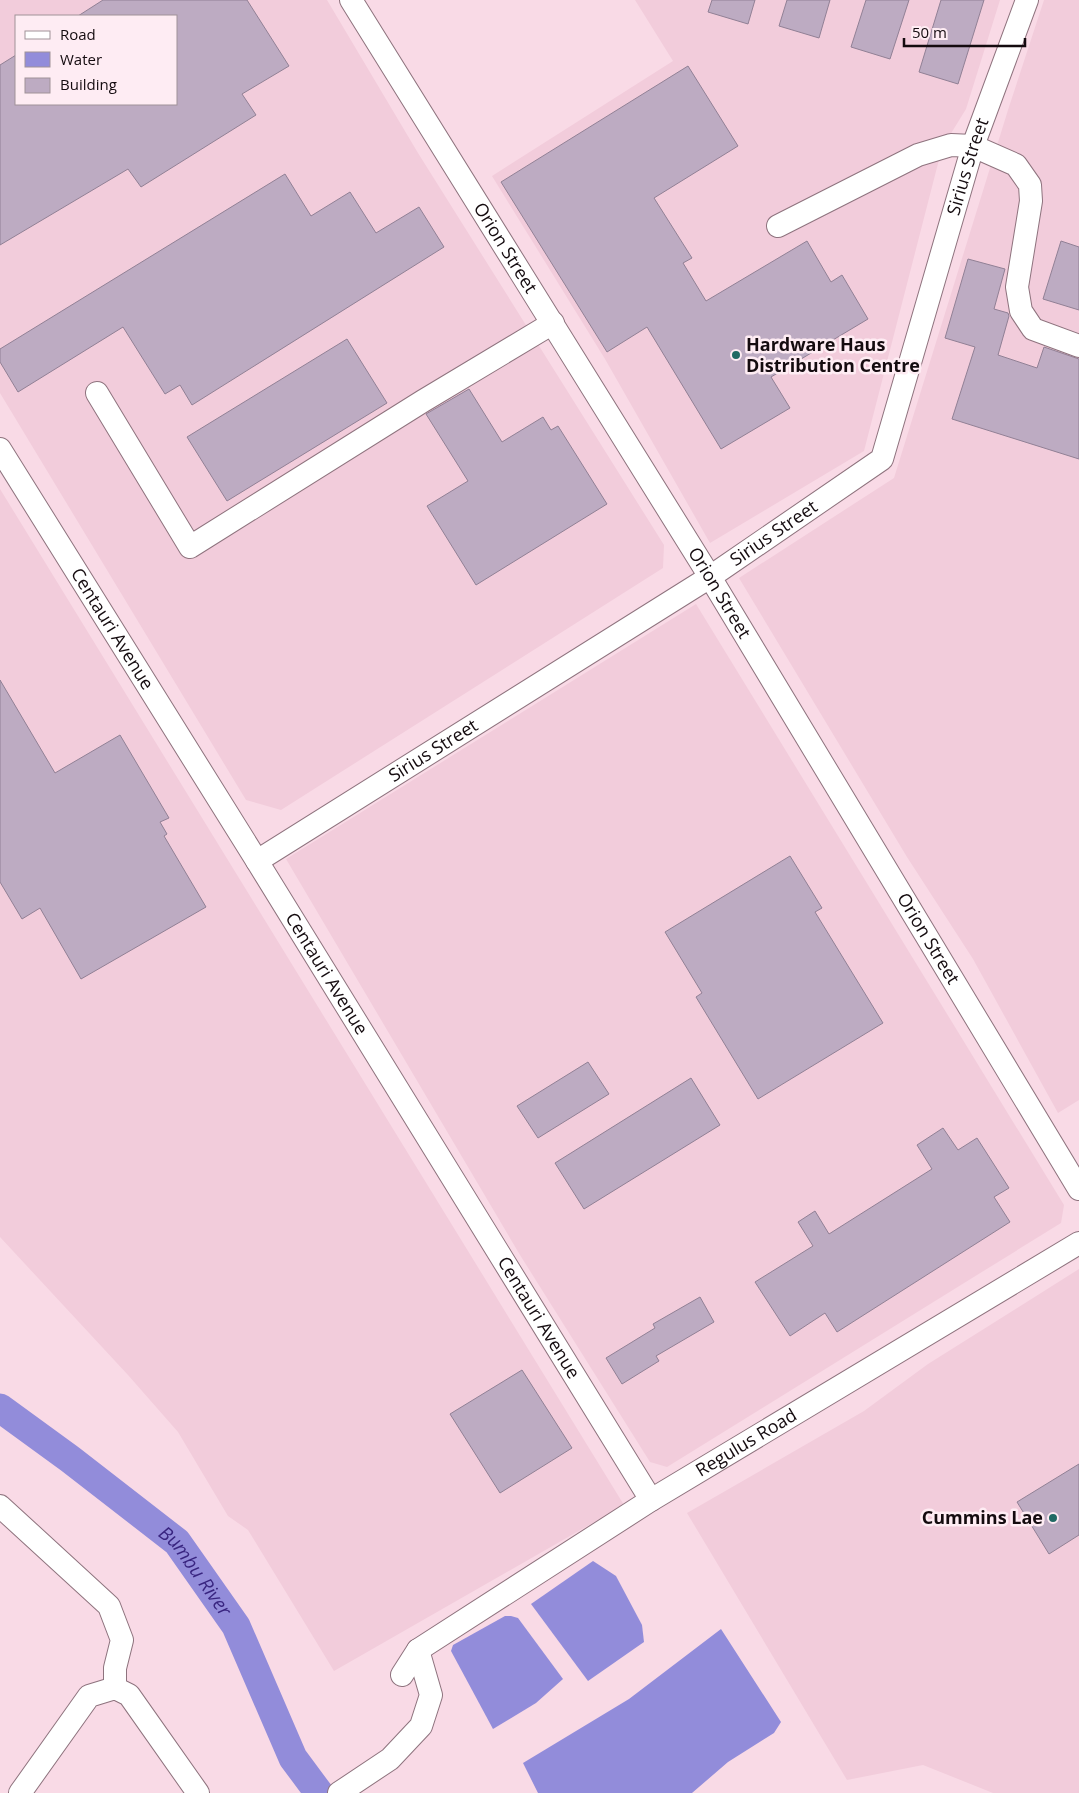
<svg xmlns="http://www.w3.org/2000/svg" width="1079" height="1793" font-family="'Open Sans',sans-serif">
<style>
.built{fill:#f2ccdb;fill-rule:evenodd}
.water{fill:#928cda}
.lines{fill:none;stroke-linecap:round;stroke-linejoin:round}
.river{stroke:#928cda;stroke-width:29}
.building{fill:#bdabc2;stroke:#918095}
.minor-casing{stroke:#8e737e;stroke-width:24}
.minor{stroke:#fff;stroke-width:22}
.poi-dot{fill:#206a64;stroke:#feecf3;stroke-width:2}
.labels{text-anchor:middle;stroke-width:5;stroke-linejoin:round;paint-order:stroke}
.street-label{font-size:18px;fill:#140b0f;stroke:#feecf3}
.poi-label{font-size:18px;font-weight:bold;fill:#140b0f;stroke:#feecf3;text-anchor:start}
.water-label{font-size:19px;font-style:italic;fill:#392580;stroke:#feecf3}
</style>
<rect width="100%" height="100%" fill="#f9dae6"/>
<g class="built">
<path d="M0,0h327l91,153 246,392 -1,23 -382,242 -35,-10 -246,-407zM16,16h160v88h-160z"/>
<path d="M635,0h365l-34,109 -24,39 -78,303 -154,92 -105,-184 -113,-183 181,-115z"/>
<path d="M1044,0h35v1100l-21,13 -85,-154 -66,-102 -168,-279 155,-100 114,-368z"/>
<path d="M0,489l624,1016 -290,166 -86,-141 -20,-14 -50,-84 -50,-57 -128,-138z"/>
<path d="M696,604l368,601 -3,18 -394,244 -17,-5 -130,-207 -234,-396z"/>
<path d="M1079,1269v524h-86l-70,-28 -76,15 -160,-267 177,-102 64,-47z"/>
</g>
<g class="water">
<path d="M593,1561l23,15 26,49 2,17 -56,39 -57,-77z"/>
<path d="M505,1616h6l7,2 45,61 -27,24 -43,26 -42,-78 2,-6z"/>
<path d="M721,1629l60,93 -7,11 -46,29 -36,31h-154l-15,-30 106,-64z"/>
</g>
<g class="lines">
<path class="river" id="s1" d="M0,1408l70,51 107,83 59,84 57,132 26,35"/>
</g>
<g class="building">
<path d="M103,0h144l42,66 -47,28 14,21 -115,72 -13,-18 -128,76v-180l16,-10v49h160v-88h-98z"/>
<path d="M712,0h43l-7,24 -40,-12z"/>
<path d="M787,0h43l-11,38 -40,-12z"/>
<path d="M866,0h43l-19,59 -39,-12z"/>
<path d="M941,0h43l-26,84 -39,-12z"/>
<path d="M688,66l50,80 -84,52 38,60 -9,5 23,38 101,-60 24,41 11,-7 26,44 -97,58 19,31 -69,41 -74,-122 -40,25 -106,-170z"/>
<path d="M285,174l26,42 39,-24 26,41 43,-26 25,40 -252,158 -12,-20 -15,9 -42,-67 -105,65 -18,-30v-13z"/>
<path d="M1061,241l18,6v63l-36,-11z"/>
<path d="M968,259l37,10 -11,40 14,4 1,3 -11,39 39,13 7,-21 35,12v100l-127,-40 23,-72 -30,-9z"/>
<path d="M347,339l40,64 -160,98 -40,-64z"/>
<path d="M469,389l33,53 41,-25 8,13 7,-4 49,78 -131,81 -49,-79 41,-25 -42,-67z"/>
<path d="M0,680l55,93 65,-38 49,83 -9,4 7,12 -3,2 42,71 -125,72 -41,-71 -18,11 -22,-37z"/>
<path d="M790,856l32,52 -7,4 68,111 -125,76 -62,-102 6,-4 -37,-61z"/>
<path d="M588,1062l21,32 -71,44 -21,-32z"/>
<path d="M691,1078l29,47 -136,84 -29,-46z"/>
<path d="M943,1128l15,22 19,-12 32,50 -15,9 16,25 -173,110 -12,-19 -35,23 -35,-54 58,-36 -15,-24 17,-11 14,23 103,-65 -15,-24z"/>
<path d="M700,1297l14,25 -58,34 3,5 -37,23 -16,-26 49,-30 -2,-4z"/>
<path d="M522,1370l50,78 -72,45 -50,-79z"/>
<path d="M1079,1464v71l-30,19 -32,-52z"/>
</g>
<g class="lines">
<defs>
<g id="minor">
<path id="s2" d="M351,0l359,577 369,612"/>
<path d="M778,226l140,-71 33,-10 22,1 43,19 14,20 1,16 -14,86 4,24 12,18 46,17"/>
<path d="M97,393l93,154 233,-146 130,-78"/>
<path id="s3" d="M0,449l257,412 394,639"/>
<path id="s4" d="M257,861l453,-284 172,-118 91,-313 54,-146"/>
<path d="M0,1506l109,100 13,34 -7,28v20"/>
<path id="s5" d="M402,1675l16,-25 233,-150 428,-257"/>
<path d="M20,1793l69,-97 26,-8 14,7 69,98"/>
<path d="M339,1793l51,-34 31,-33 10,-31 -13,-45"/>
</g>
</defs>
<use href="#minor" class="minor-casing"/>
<use href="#minor" class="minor"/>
</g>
<g class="poi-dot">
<circle cx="736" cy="355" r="5"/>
<circle cx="1053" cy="1518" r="5"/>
</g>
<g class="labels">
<g class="street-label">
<text dy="6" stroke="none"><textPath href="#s4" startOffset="1048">Sirius Street</textPath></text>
<text dy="6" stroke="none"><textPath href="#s2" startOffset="292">Orion Street</textPath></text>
<text dy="6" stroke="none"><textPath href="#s4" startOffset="612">Sirius Street</textPath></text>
<text dy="6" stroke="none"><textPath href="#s2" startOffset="698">Orion Street</textPath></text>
<text dy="6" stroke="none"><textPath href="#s3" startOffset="212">Centauri Avenue</textPath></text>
<text dy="6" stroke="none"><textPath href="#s4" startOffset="208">Sirius Street</textPath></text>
<text dy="6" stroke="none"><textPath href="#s2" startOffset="1102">Orion Street</textPath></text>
<text dy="6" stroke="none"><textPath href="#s3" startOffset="618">Centauri Avenue</textPath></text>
<text dy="6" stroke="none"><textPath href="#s3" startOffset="1022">Centauri Avenue</textPath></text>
<text dy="6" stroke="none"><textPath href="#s5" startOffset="418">Regulus Road</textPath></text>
</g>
<g class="poi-label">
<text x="746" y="351">Hardware Haus<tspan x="746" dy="21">Distribution Centre</tspan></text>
<text x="1043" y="1524" text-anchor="end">Cummins Lae</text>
</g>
<g class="water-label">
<text dy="7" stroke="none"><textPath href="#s1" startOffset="256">Bumbu River</textPath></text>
</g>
</g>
<rect x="15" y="15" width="162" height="90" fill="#feecf3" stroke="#a09298"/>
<rect x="25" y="31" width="25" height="8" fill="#ffffff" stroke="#a09298"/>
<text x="60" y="40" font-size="15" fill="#140b0f">Road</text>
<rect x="25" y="52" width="25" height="15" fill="#928cda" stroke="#a09298"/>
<text x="60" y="65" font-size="15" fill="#140b0f">Water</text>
<rect x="25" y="78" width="25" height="15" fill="#bdabc2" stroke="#a09298"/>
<text x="60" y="90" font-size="15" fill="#140b0f">Building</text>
<path d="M904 38v8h121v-8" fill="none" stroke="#140b0f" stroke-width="2.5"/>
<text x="912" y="38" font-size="15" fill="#140b0f" stroke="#feecf3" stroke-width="4" paint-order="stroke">50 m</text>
</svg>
